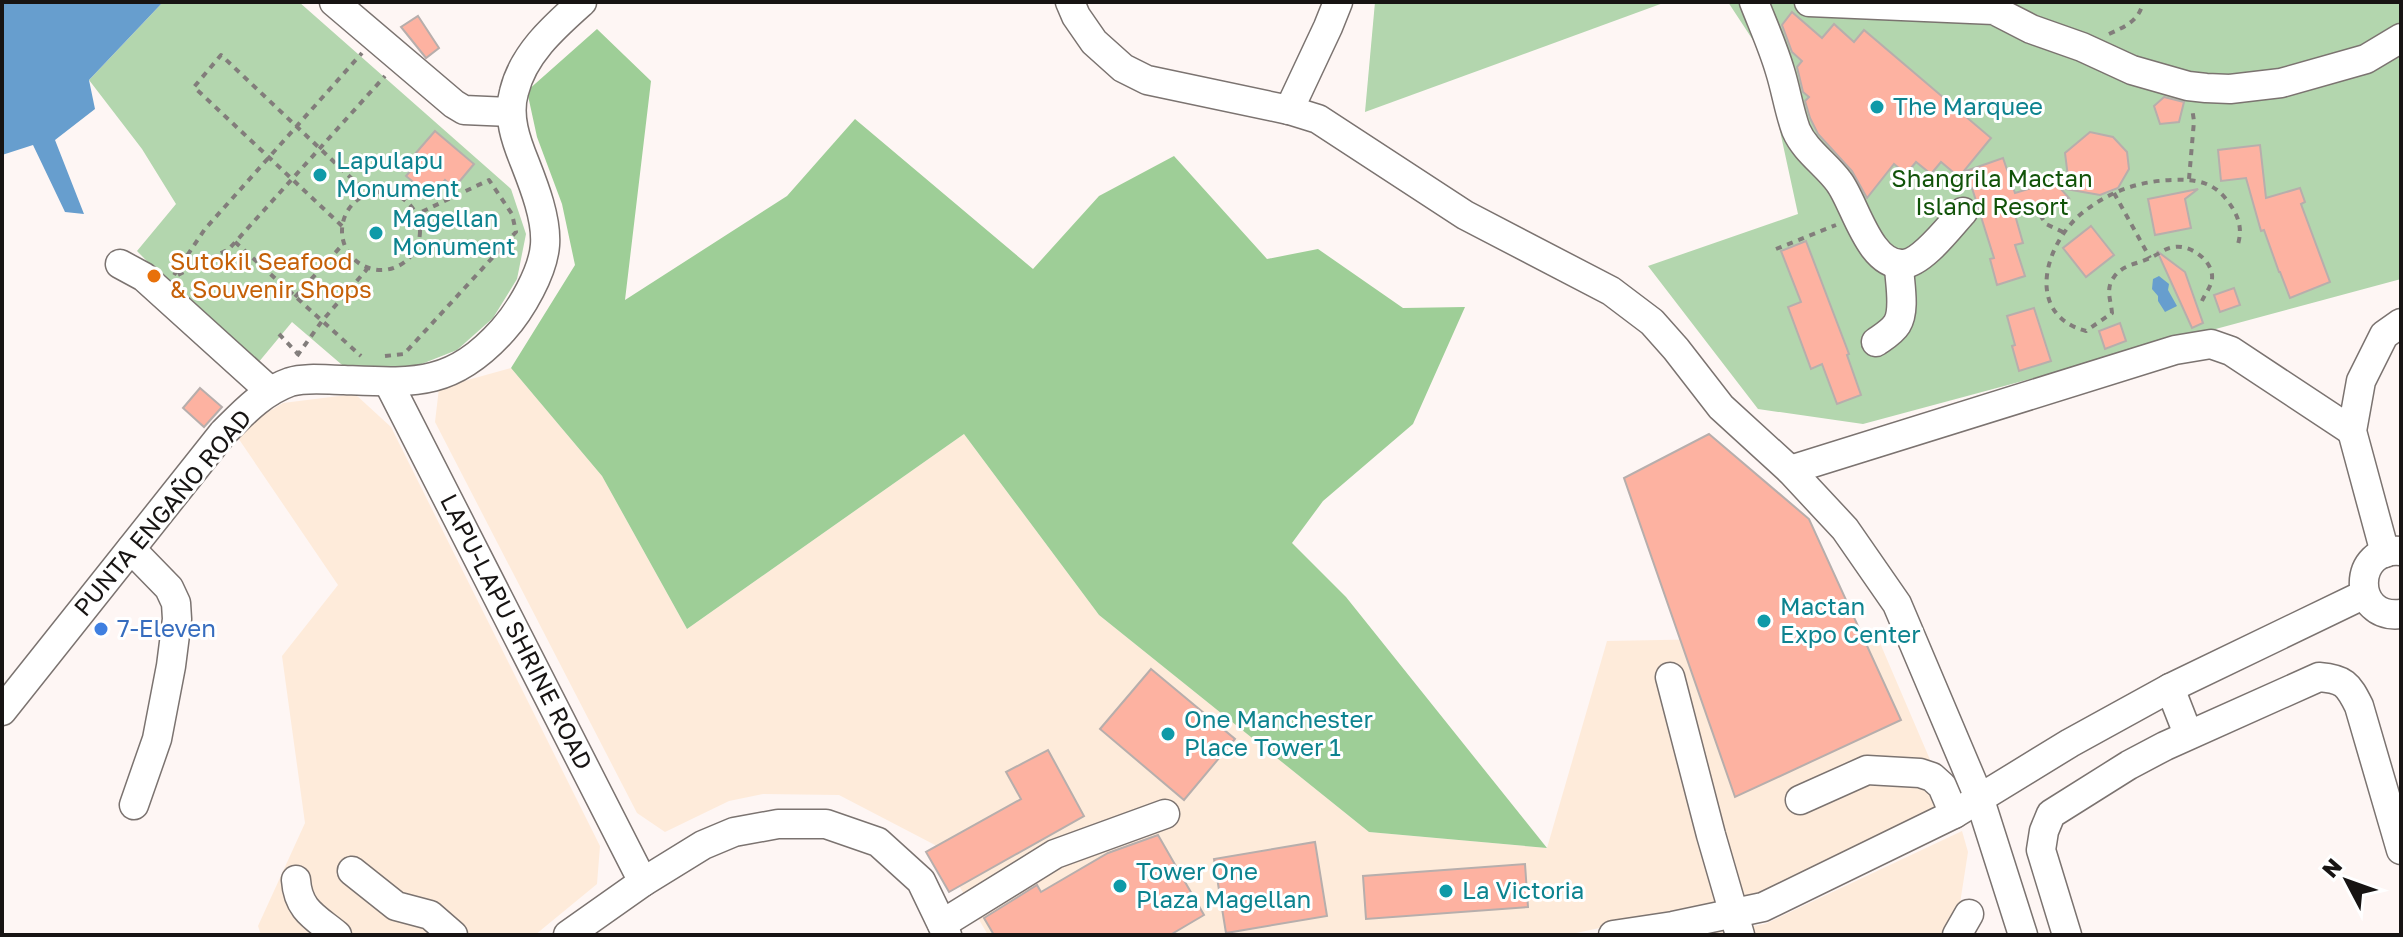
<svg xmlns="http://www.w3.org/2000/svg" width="2403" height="937" font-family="'Golos Text',sans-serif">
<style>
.commercial{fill:#feebda}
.green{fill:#b3d6ae}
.forest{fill:#9ece97}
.water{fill:#679ece}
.building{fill:#fdb2a1;stroke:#b7aeac;stroke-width:2}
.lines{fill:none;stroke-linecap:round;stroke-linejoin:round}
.minor-casing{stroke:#7b7370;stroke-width:31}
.path{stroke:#827d7b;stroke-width:4;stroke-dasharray:6 6;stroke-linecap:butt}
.minor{stroke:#fff;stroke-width:28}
.culture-dot{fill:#0f9aa8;stroke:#fff;stroke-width:3}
.food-dot{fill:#e8710a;stroke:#fff;stroke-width:3}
.shop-dot{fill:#3f7fe0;stroke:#fff;stroke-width:3}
.labels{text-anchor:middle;stroke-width:6;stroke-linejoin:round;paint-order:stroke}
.culture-label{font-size:24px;fill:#0d838f;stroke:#fff;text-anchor:start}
.park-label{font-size:24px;fill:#115309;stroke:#fff}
.food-label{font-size:24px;fill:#c56008;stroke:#fff;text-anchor:start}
.street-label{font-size:24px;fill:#171413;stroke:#fff}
.shop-label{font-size:24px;fill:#366cbe;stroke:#fff;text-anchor:start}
</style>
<rect width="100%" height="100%" fill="#fef6f4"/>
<g class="commercial">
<path d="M511,368l91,108 85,153 277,-195 135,181 270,217 178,16 60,-207 270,-5 72,168 -175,87 -198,42 -28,2h-560l-53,-90 -96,-50 -76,-1 -34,7 -64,31 -28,-19 -202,-391 4,-34z"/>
<path d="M355,394l36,33 209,419 -3,38 -62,51h-274l-3,-9 47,-103 -23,-167 56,-71 -104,-153 49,-29z"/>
<path d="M1962,831l6,21 -12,77 -3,6h-253l65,-11z"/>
</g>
<g class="green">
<path d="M163,2h136l212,187 15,45 -9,45 -24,39 -36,32 -43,17 -66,3 -56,-48 -39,47 -116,-118 39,-47 -34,-55 -53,-69z"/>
<path d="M1375,2h291l-301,110z"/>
<path d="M1728,2h673v277l-538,145 -105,-15 -110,-143 150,-52 -34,-157z"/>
</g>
<path class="forest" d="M597,29l54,52 -26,219 162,-104 68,-77 178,150 66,-73 75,-40 93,103 51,-10 85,59 62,-1 -52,117 -90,77 -31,42 54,54 201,251 -178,-16 -270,-217 -135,-181 -277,195 -85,-153 -91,-108 64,-103 -13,-61 -25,-67 -10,-46z"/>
<g class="water">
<path d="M2,2h161l-74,78 6,29 -40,31 29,74 -19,-2 -32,-67 -31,10z"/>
<path d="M2159,276l10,8 -1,6 9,16 -12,6 -7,-11v-5l-6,-7 1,-10z"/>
</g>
<g class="building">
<path d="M1792,12l30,26 12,-14 20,18 10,-12 127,108 -28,34 40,-14 12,35 53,-16 -3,-24 25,-21 23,5 14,15 2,17 -11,19 -18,7 -40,-7 9,10 -54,17 8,28 -8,2 10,31 -28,9 -7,-26 4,-1 -22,-70 -31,-26 -10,12 -15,-12 -10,12 -12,-10 -27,34 -15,-27 -34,-37 -8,-16 -5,-17 4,-4 -6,-5 -6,-25 5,-6 -10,-9 -10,-27z"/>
<path d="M418,16l21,32 -13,10 -25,-31z"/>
<path d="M2164,97l20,5 -5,20 -19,2 -6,-18z"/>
<path d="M435,131l39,33 -20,24 -9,-8 -14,17 -25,-21 15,-17 -6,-5z"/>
<path d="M2260,145l6,53 34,-10 5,14 -4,2 29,78 -40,16 -10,-26h-1l-15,-42 -3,1 -15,-53 -25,3 -3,-31z"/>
<path d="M2198,189l-13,10 6,29 -36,7 -7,-36z"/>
<path d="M2091,226l23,29 -28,22 -23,-29z"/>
<path d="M1806,241l43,113 -2,1 14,40 -24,9 -15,-40 -11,5 -23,-62 13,-5 -20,-51z"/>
<path d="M2157,251l28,21 18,51 -11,5z"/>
<path d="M2234,288l6,17 -20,7 -6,-17z"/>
<path d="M2034,308l17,53 -32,10 -7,-25 3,-1 -8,-29z"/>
<path d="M2120,323l6,18 -21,8 -6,-18z"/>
<path d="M200,388l22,19 -18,20 -21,-19z"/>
<path d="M1709,434l100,85 92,201 -166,77 -111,-319z"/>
<path d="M1151,669l84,70 -51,61 -84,-71z"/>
<path d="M1048,750l36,66 -135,76 -23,-40 95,-53 -15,-27z"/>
<path d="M1158,835l46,80 -34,20h-176l-10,-17 53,-33 4,7 67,-39z"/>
<path d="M1315,842l12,74 -101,17 -12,-74z"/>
<path d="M1525,864l3,43 -162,12 -3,-43z"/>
</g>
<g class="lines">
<defs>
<g id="minor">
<path d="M334,2l120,102 10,6 47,2"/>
<path d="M1070,2l6,14 18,26 29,26 24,12 142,30 29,9 147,96 146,76 41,31 24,27 45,58 69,63 55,59 52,75 83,196 43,135"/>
<path d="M1754,2c9,23 19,45 26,69 6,19 9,40 16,59 9,21 30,34 43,52 16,21 30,85 65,82 19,-2 46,-38 59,-52"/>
<path d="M1809,2l185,8 37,19 51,18 50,23 56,16 18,2 24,1 51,-6 85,-24 35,-21"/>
<path d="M1289,110l39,-83 10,-25"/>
<path d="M120,264l24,13 126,114"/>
<path d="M1876,342c7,-5 16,-10 21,-18 9,-15 2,-43 2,-60"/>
<path d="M388,382l255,500"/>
<path d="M1790,470l385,-120 36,-6 20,7 121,80"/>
<path d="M131,549l38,39 7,15 1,16 -6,47 -14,73 -23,66"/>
<path d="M2401,551c-49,-5 -50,69 0,63"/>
<path d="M2385,553l-33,-122 9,-50 23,-46 17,-12"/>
<path d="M1670,677l41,158 29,100"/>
<path d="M2170,688l18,46"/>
<path d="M2,711l221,-278c20,-20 39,-41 67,-51 16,-5 37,-2 54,-2 70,3 108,7 159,-50 18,-20 40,-58 42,-85 2,-26 -11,-59 -20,-82 -9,-22 -18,-47 -11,-71 9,-38 40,-65 68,-90"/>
<path d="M1800,800l67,-30 53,3 12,4 10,9 12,28"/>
<path d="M352,871l44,35 34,9 23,20"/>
<path d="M296,880c2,30 19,37 41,55"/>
<path d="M942,924l113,-70 110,-40"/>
<path d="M568,935l75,-53 60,-37 31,-13 44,-8h48l52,18 43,39 26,54"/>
<path d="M1613,935l60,-9 90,-19 191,-93 116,-71 100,-55 195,-94"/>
<path d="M1957,935l12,-21"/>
<path d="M2067,935l-26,-85 3,-19 7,-17 78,-49 36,-19 154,-69c25,2 29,7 40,29l42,144"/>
</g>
</defs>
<use href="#minor" class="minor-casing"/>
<g class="path">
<path d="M2109,34c17,-8 30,-13 34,-32"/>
<path d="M2189,179l5,-58 -2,-13"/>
<circle cx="381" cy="231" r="39"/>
<path d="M2114,193l36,65"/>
<path d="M2040,215l6,9 19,9"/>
<path d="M342,226l-148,-139 27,-32 147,139"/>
<path d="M235,242l126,114"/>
<path d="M1776,249l60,-24"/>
<path d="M174,275l31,-46 157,-176"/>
<path d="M178,275l51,-26 156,-173"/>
<path d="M295,297l49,-54"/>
<path d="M2202,301c3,-7 9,-14 10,-22 2,-18 -22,-35 -38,-32 -9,1 -15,7 -22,10 -13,7 -29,7 -38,20 -9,12 -3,23 -2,36l-26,18c-64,-17 -40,-92 0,-121 25,-19 54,-29 86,-30 21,-1 40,1 54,19 12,15 17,28 12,45"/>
<path d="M279,334l18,19"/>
<path d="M297,356l25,-35 46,-53"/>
<path d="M385,356l19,-2 112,-122 -4,-18 -23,-34 -72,34"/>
</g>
<use href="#minor" class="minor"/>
</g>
<g class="culture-dot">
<circle cx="1877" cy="107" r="8"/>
<circle cx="320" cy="175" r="8"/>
<circle cx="376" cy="233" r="8"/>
<circle cx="1764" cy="621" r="8"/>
<circle cx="1168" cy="734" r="8"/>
<circle cx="1120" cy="886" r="8"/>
<circle cx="1446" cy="891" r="8"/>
</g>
<circle class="food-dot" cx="154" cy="276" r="8"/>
<circle class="shop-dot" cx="101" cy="629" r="8"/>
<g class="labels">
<g class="culture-label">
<text x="1893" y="115">The Marquee</text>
<text x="336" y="169">Lapulapu<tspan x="336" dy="28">Monument</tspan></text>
<text x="392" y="227">Magellan<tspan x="392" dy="28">Monument</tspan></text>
<text x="1780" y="615">Mactan<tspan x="1780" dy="28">Expo Center</tspan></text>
<text x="1184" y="728">One Manchester<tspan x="1184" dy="28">Place Tower 1</tspan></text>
<text x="1136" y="880">Tower One<tspan x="1136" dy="28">Plaza Magellan</tspan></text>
<text x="1462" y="899">La Victoria</text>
</g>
<g class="park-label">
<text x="1992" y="187">Shangrila Mactan<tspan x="1992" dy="28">Island Resort</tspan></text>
</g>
<g class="food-label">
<text x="170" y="270">Sutokil Seafood<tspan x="170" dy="28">&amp; Souvenir Shops</tspan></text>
</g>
<g class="street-label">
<text transform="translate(163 513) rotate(-50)" y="8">PUNTA ENGAÑO ROAD</text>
<text transform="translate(516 632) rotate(63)" y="8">LAPU-LAPU SHRINE ROAD</text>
</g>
<g class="shop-label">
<text x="117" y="637">7-Eleven</text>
</g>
</g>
<rect width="2403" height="937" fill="none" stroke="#171413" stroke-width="8"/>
<g transform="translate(2347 881) rotate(311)" stroke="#ffffff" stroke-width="6" paint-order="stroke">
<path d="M0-6L14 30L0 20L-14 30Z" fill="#171413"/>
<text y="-12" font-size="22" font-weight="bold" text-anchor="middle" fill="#171413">N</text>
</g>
</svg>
